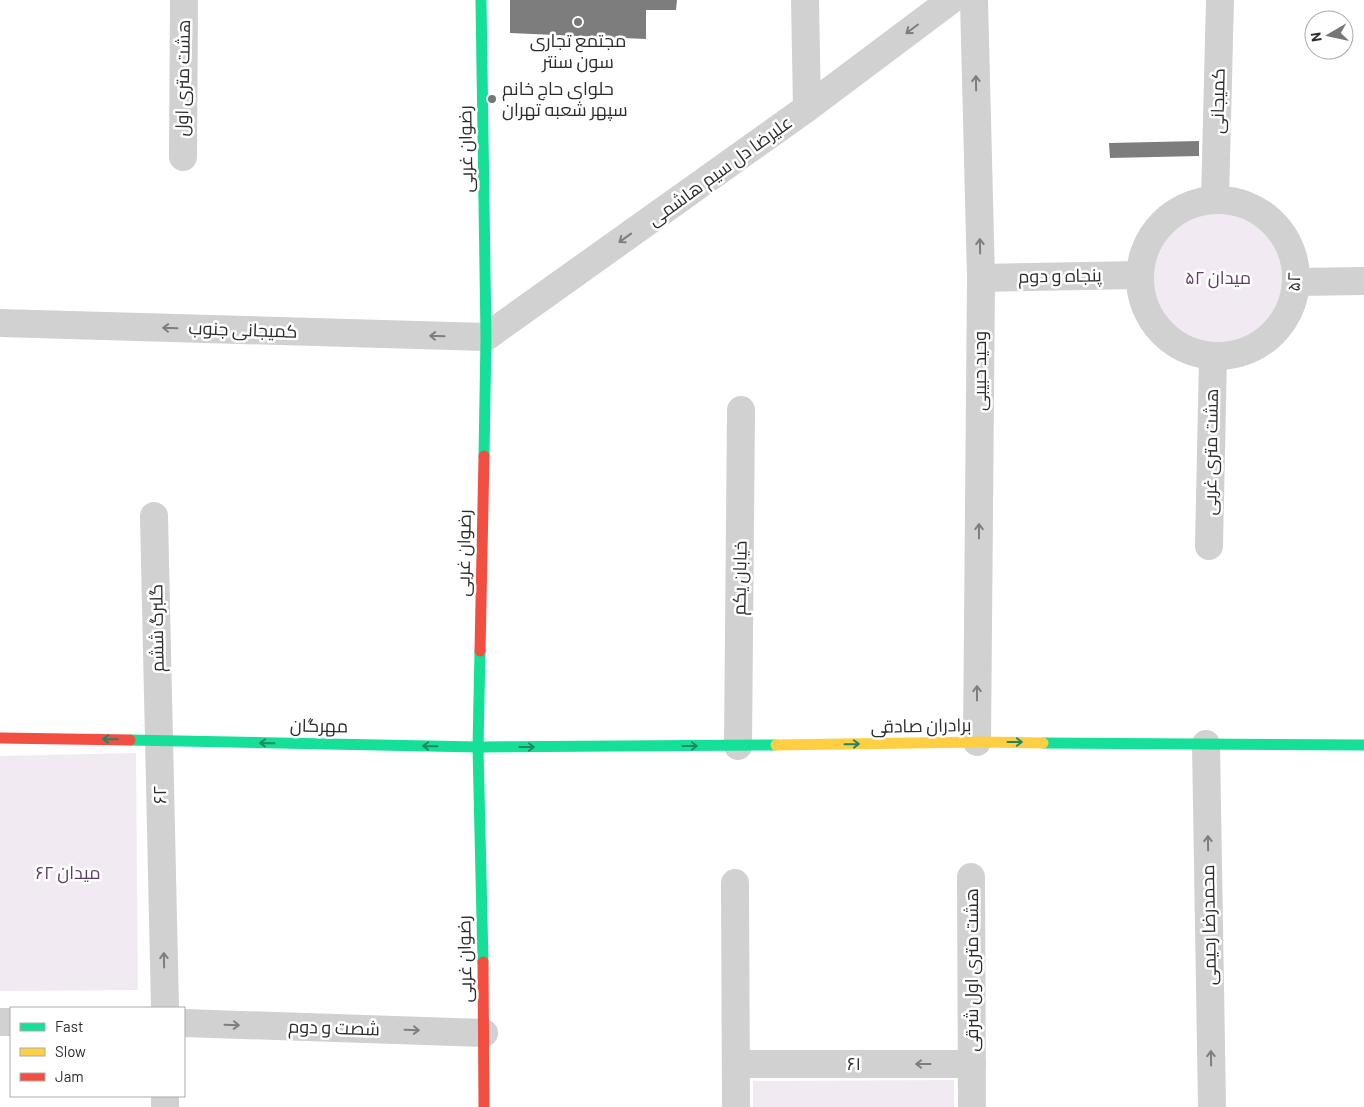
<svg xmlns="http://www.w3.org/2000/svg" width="1364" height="1107" font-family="Barlow,Cairo,sans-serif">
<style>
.green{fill:#f1eaf3}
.building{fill:#7d7d7d}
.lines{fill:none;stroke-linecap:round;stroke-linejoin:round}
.street{stroke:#d1d1d1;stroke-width:28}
.fast{stroke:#16e098;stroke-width:11}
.slow{stroke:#ffcf43;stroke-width:11}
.jam{stroke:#f24e42;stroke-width:11}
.oneway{stroke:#7e7e7e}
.oneway2{stroke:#218662}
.poi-dot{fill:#767676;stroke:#fff;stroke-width:2}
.labels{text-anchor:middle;stroke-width:5;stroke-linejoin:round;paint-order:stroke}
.poi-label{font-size:18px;fill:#2c2c2c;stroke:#fff}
.street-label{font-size:18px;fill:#2c2c2c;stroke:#fff}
.park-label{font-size:18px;fill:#5e3b65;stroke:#fff}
</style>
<rect width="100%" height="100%" fill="#fff"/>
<g class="green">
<circle cx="1218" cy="278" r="79"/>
<path d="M136,753l2,237 -138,1v-235z"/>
<path d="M954,1080v27h-201v-26z"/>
</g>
<g class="building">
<path d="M510,0h167l-1,10h-30v29l-136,-6z"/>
<path d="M1199,141v15l-89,2 -1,-15z"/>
</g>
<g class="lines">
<g class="street">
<path d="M805,0l2,108"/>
<path d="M974,0l7,278 -4,464"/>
<path d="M183,157l1,-157"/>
<circle cx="1218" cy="278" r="78"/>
<path d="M1212,200l3,-1 5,-199"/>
<path d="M981,278l158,-3"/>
<path d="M1296,282l68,-1"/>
<path d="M0,323l486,14 321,-229 144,-108"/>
<path d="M154,516l11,492"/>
<path d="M1209,546l4,-189"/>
<path d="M1206,744l6,363"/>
<path d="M738,746l3,-336"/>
<path d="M971,877l1,230"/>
<path d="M735,883l1,224"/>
<path d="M0,1022h11"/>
<path d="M184,1023l300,10"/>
<path d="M736,1064h236"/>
<path d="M165,1096v11"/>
</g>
<g class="fast">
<path d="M481,0l5,337 -2,119"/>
<path d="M480,651l-2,96 5,215"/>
<path d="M130,740l348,7 298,-2"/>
<path d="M1043,743l321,2"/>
</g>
<path class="slow" d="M776,745l201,-3 66,1"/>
<g class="jam">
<path d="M480,651l4,-195"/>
<path d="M0,738l130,2"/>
<path d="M483,962l1,145"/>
</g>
</g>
<defs><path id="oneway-shaft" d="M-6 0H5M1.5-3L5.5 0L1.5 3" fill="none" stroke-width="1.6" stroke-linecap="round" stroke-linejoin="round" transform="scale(1.25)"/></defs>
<g class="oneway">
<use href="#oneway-shaft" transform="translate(912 29) rotate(143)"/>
<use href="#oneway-shaft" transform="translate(976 83) rotate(-91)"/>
<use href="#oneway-shaft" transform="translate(625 238) rotate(144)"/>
<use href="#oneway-shaft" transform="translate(980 246) rotate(-91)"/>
<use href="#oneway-shaft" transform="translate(170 328) rotate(-178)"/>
<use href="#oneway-shaft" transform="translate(437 336) rotate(-178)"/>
<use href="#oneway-shaft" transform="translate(979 531) rotate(-90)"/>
<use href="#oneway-shaft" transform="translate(977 693) rotate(-90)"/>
<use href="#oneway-shaft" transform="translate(1208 843) rotate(-91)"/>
<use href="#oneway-shaft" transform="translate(164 960) rotate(-91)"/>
<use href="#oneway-shaft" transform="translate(232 1025) rotate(2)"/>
<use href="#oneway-shaft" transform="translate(412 1030) rotate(2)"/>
<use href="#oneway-shaft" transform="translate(1211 1058) rotate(-91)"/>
<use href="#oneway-shaft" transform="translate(923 1064) rotate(180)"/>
</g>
<g class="oneway2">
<use href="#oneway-shaft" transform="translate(110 739) rotate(-179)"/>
<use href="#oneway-shaft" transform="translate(1015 742)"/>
<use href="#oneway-shaft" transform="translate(267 743) rotate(-179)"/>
<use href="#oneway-shaft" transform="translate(852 744) rotate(-1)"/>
<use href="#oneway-shaft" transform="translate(430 746) rotate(-179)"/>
<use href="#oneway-shaft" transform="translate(690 746)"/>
<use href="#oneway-shaft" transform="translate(527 747)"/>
</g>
<g class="poi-dot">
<circle cx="578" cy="22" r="5"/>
<circle cx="492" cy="99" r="5"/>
</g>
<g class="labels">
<g class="poi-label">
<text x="578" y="47">مجتمع تجاری<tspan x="578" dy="21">سون سنتر</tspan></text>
<text x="502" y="95" text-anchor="start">حلوای حاج خانم<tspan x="502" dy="21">سپهر شعبه تهران</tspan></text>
</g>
<g class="street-label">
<text transform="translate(183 78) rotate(-89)" y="6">هشت متری اول</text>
<text transform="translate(1218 101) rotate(-89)" y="6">کمیجانی</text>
<text transform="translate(466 149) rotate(-91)" y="6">رضوان غربی</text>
<text transform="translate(720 171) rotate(-36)" y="6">علیرضا دل سیم هاشمی</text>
<text transform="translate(1060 276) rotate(-1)" y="6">پنجاه و دوم</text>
<text transform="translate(1294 282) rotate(-88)" y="6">۵۲</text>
<text transform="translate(243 330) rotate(2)" y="6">کمیجانی جنوب</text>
<text transform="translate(980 371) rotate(-90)" y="6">وحید حبیبی</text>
<text transform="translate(1211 452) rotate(-89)" y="6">هشت متری غربی</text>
<text transform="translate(464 553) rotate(-89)" y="6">رضوان غربی</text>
<text transform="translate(740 578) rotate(-89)" y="6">خیابان یکم</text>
<text transform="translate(157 628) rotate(-91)" y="6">گلبرگ ششم</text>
<text transform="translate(319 726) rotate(1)" y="6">مهرگان</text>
<text transform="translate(921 726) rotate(-1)" y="6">برادران صادقی</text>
<text transform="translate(160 795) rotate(-91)" y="6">۶۲</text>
<text transform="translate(1209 925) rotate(-91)" y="6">محمدرضا رحیمی</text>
<text transform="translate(465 959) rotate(-91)" y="6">رضوان غربی</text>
<text transform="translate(972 970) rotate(-90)" y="6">هشت متری اول شرقی</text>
<text transform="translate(334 1028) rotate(2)" y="6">شصت و دوم</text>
<text x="854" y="1070">۶۱</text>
</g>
<g class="park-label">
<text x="1218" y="284">میدان ۵۲</text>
<text x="68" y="879">میدان ۶۲</text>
</g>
</g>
<rect x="10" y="1007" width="175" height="90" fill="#ffffff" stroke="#ababab"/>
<rect x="20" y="1023" width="25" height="8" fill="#16e098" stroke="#ababab"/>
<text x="55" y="1032" font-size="15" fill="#2c2c2c">Fast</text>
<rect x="20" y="1048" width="25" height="8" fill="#ffcf43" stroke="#ababab"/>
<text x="55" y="1057" font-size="15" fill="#2c2c2c">Slow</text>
<rect x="20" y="1073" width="25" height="8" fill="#f24e42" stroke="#ababab"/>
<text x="55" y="1082" font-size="15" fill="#2c2c2c">Jam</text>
<g transform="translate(1329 35) rotate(261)"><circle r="24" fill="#ffffff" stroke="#ababab"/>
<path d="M0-4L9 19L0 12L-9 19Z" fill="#767676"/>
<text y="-8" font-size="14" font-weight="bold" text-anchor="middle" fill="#2c2c2c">N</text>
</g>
</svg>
